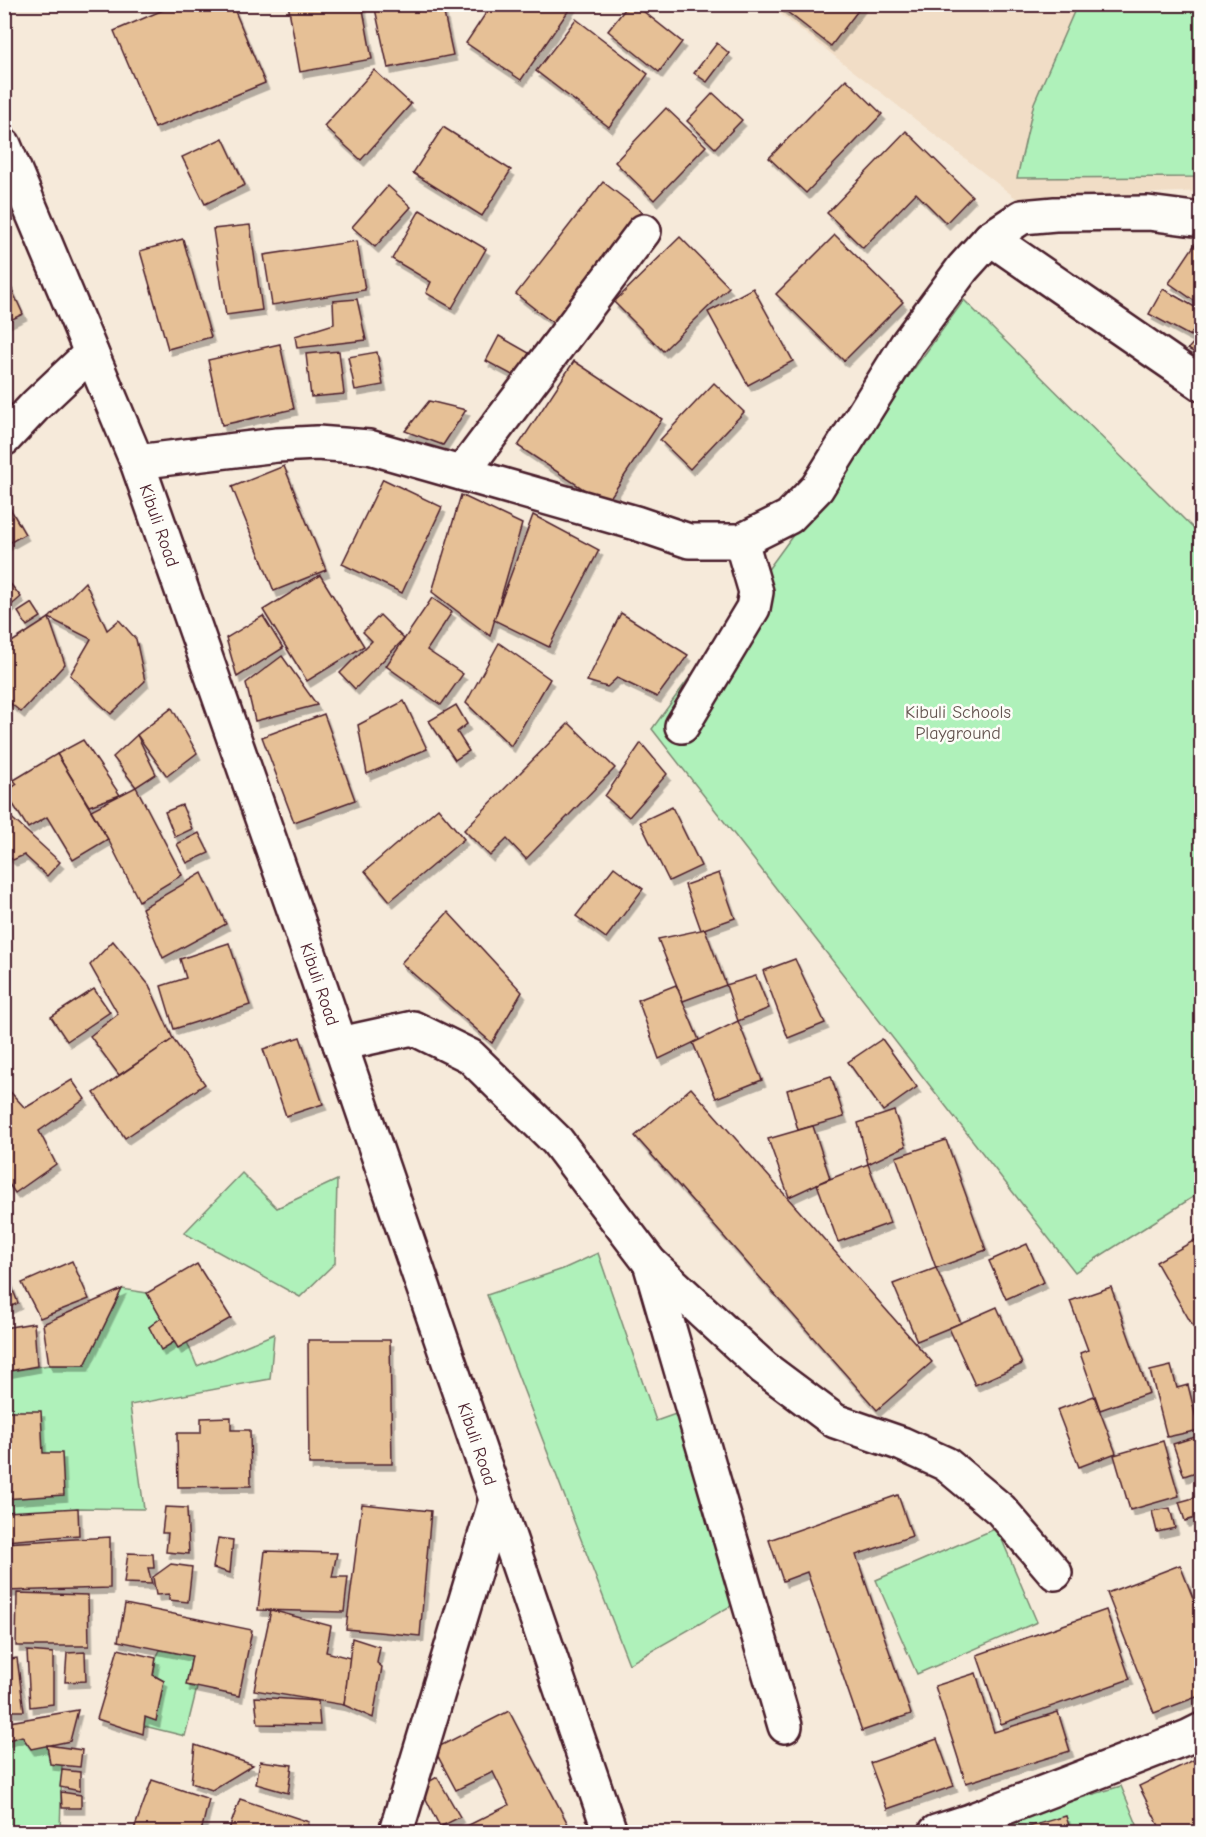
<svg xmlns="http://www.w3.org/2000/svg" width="1206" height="1837" font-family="'Comic Neue',sans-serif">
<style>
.built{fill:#f1ddc6}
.green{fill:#aff1ba;stroke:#7c8872;stroke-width:1.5}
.building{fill:#e6c096;stroke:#4a1f2b;stroke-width:1.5;filter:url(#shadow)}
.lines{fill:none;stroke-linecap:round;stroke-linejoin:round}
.minor-casing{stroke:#4a1f2b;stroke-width:38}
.minor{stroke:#fdfcf7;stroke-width:33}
.labels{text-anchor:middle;stroke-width:5;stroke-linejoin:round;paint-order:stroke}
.street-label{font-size:18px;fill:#4a1f2b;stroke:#fdfcf7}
.park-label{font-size:18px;fill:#63544f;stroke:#fdfcf7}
</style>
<defs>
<filter id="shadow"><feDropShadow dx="3.5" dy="6" stdDeviation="0" flood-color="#0004"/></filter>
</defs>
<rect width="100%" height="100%" fill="#f6eada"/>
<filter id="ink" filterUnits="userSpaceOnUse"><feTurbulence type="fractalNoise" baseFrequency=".0167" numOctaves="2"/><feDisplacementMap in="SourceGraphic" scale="12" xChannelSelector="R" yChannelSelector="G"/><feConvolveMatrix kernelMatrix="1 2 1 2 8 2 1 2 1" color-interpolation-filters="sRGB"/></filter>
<g filter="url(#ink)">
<path class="built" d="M769,5h432v186l-184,8z"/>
<g class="green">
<path d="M1077,5h124v172l-184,1 17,-75z"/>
<path d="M964,300l237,236v656l-126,80 -423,-543z"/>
<path d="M242,1173l35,35 60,-28 -2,83 -35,34 -116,-64z"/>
<path d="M598,1253l58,168 45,-16 56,186 -128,73 -142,-369 76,-26z"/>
<path d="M122,1289l25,4 14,25 -12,9 13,22 12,-7 4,5 9,-5 10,24 77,-32 -4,45 -140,26 14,104 -66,-1 -73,13 -1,-149 45,-7h36z"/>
<path d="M997,1528l40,94 -120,52 -41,-94z"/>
<path d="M160,1650l32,6 -6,29 11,3 -12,48 -41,-10 1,-9 11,3 8,-39 -11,-6 3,-17z"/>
<path d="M22,1736l25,9 3,18 12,2 -2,67h-55v-91z"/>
<path d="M1121,1786l19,46h-172z"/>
</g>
<g class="building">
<path d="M177,4h55l33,79 -110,45 -41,-97z"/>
<path d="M288,4h74l10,55 -72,13z"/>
<path d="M374,4h68l11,51 -65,13z"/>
<path d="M492,4h81l-52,76 -55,-37z"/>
<path d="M629,4h5l48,38 -23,30 -51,-41z"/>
<path d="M777,4h86l-32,42z"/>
<path d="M576,19l72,55 -39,53 -73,-56z"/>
<path d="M717,43l12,10 -22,29 -13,-9z"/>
<path d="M374,70l37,34 -50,56 -37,-34z"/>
<path d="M846,79l36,35 -76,79 -37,-35z"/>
<path d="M713,93l29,27 -27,28 -28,-27z"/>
<path d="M666,108l40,38 -52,54 -39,-38z"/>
<path d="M443,127l68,43 -29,46 -69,-43z"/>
<path d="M906,131l66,65 -26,27 -30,-30 -53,55 -36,-35z"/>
<path d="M223,138l22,47 -40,19 -23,-47z"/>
<path d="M603,182l43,33 -88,112 -42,-33z"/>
<path d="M388,186l23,21 -36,40 -23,-20z"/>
<path d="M420,210l66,39 -34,59 -26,-15 5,-11 -39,-23z"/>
<path d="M250,225l12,85 -36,5 -13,-86z"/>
<path d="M835,235l68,67 -59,59 -68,-67z"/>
<path d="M680,237l49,50 -66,64 -49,-49z"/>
<path d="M183,239l28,98 -43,12 -28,-98z"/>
<path d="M357,241l8,49 -93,15 -8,-50z"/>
<path d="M1195,244l7,5v57l-33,-23z"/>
<path d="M7,279l16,35 -19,9v-43z"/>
<path d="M753,288l40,73 -45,24 -40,-73z"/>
<path d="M1163,289l39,22v4l-12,21 -41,-22z"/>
<path d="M357,299l9,41 -69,8 -2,-12 39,-12 -1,-23z"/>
<path d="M1202,333v24l-14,-8z"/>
<path d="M499,336l30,17 -13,24 -30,-16z"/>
<path d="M280,344l14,65 -72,16 -14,-65z"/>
<path d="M339,351l5,43 -33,3 -5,-43z"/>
<path d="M377,352l6,33 -28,5 -7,-33z"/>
<path d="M574,361l88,58 -56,85 -88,-58z"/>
<path d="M714,383l30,29 -54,57 -30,-29z"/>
<path d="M429,401l37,9 -23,35 -38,-14z"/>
<path d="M284,466l42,104 -52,21 -42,-104z"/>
<path d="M383,479l59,28 -40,86 -60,-29z"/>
<path d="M461,495l61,29 -32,112 -58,-44z"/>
<path d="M4,498l21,36 -21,12z"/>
<path d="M533,515l66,35 -50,97 -55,-27z"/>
<path d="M320,575l44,71 -57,35 -44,-71z"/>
<path d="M8,581l13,16 -13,11 -4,-4v-20z"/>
<path d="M85,582l22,48 12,-10 17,19 9,42 -34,33 -41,-39 21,-36 -42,-21z"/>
<path d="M432,598l20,14 -25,38 36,24 -22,31 -55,-39z"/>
<path d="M32,603l9,14 -14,9 -9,-14z"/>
<path d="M621,613l67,42 -31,42 -40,-19 -10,9 -20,-6z"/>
<path d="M380,615l24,24 -49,50 -15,-16 32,-32 -9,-9z"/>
<path d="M263,616l20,32 -46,29 -11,-39z"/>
<path d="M49,618l16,46 -44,48 -17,-14v-51z"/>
<path d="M499,643l51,36 -39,67 -45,-43z"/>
<path d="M282,656l35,49 -62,16 -9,-38z"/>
<path d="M404,701l23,48 -60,25 -9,-49z"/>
<path d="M456,705l11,19 -10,8 12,19 -14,9 -26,-39z"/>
<path d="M172,708l25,45 -30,23 -30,-41z"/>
<path d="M324,714l31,86 -61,22 -32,-85z"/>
<path d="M569,723l46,45 -89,91 -19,-20 -17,17 -26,-26z"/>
<path d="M137,735l19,39 -20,13 -23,-30z"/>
<path d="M83,740l37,55 -31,11 -32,-52z"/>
<path d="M641,743l26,31 -38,43 -24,-21z"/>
<path d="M57,754l51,85 -35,21 -26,-43 -19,11 -24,-38v-4z"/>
<path d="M4,768l13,16 -13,9z"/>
<path d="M136,787l46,88 -43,26 -31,-62 -17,-29z"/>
<path d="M182,805l10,24 -17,8 -10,-25z"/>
<path d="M672,807l29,59 -32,15 -29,-59z"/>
<path d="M438,808l26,31 -74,62 -25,-30z"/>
<path d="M4,811l56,51 -13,14 -23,-21 -11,5 -9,-7z"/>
<path d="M199,833l10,20 -22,10 -10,-19z"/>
<path d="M614,867l29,22 -37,49 -30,-22z"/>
<path d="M202,873l24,51 -63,34 -21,-50z"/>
<path d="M719,873l16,45 -34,12 -16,-45z"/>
<path d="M448,912l74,80 -30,51 -91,-80z"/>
<path d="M705,929l21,56 -43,16 -25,-62z"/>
<path d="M113,941l36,44 24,54 -54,36 -29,-39 28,-22 -28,-49z"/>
<path d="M229,943l21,62 -76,24 -13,-43 25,-8 -6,-19z"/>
<path d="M795,959l30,64 -37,15 -25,-67z"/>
<path d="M756,976l13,32 -31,13 -12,-36z"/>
<path d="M676,985l23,55 -40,19 -21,-59z"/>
<path d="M94,989l16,23 -43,29 -16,-24z"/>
<path d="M738,1021l24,59 -46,18 -23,-55z"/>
<path d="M300,1037l23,67 -37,12 -23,-67z"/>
<path d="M173,1039l32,45 -80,54 -31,-45z"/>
<path d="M882,1039l35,48 -34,24 -35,-49z"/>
<path d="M831,1076l13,41 -46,13 -11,-40z"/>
<path d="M72,1080l13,19 -46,32 17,33 -41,29 -11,-16v-92l21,23z"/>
<path d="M691,1088l241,274 -55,48 -242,-274z"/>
<path d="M894,1111l12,35 -38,18 -10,-41z"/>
<path d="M813,1126l17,52 -41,19 -21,-58z"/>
<path d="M946,1140l40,110 -50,18 -40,-111z"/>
<path d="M868,1164l22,59 -52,19 -21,-58z"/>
<path d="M1202,1236v104h-1l-45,-78z"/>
<path d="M1027,1244l17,38 -38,17 -17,-38z"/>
<path d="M72,1261l17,38 -49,19 -18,-35z"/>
<path d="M197,1264l34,54 -53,30 -31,-55z"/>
<path d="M4,1267l14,36 -14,7z"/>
<path d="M936,1268l25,55 -44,18 -24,-57z"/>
<path d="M1111,1287l38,106 -49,17 -20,-57 8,-3 -18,-49z"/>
<path d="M122,1289l-37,76h-36l-6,-41z"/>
<path d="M997,1307l25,57 -47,21 -26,-57z"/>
<path d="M161,1318l13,24 -13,8 -12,-23z"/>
<path d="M34,1323l3,43 -33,6v-44z"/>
<path d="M308,1340h82l2,124h-83z"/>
<path d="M1171,1366l6,22 11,-3 11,45 -32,7 -17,-66z"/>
<path d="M1094,1396l22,57 -37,14 -22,-57z"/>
<path d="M4,1411h37l2,42h19l2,42 -60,4z"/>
<path d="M231,1417v13h19l1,56 -73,1 -1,-54h24v-15z"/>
<path d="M1195,1437l7,20v13l-18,6 -11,-32z"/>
<path d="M1163,1441l16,55 -49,14 -16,-55z"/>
<path d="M898,1495l14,41 -56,19 55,159 -49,17 -55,-159 -24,9 -14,-41z"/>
<path d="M1197,1497l5,19 -17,5 -6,-19z"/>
<path d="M362,1504l69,7 -11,125 -74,-7z"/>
<path d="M165,1507l22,1 2,46 -23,-2 2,-19h-6z"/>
<path d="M78,1508l1,27 -74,6 1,-29z"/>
<path d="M1170,1508l5,20 -18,4 -5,-21z"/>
<path d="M110,1537v51l-106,3v-48z"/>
<path d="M218,1538l15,2 -3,33 -17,-5z"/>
<path d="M265,1551l72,2 -5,24h16l-4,35 -86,-2z"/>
<path d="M128,1553l25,1 1,14h-6l4,16 -28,-1z"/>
<path d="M171,1564l21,3 -4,35 -19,-2v-6l-13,1 -3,-18z"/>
<path d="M1180,1565l22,56v74l-48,18 -47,-120z"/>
<path d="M17,1593l71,2 1,51h-73z"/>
<path d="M125,1604l127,26 -13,66 -53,-11 6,-29 -74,-15z"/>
<path d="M271,1610l60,16 -5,26 24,6 -6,47 -90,-15z"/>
<path d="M1106,1610l24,69 -129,45 -24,-69z"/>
<path d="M352,1638l28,9 -3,16 5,4 -9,51 -29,-13z"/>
<path d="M118,1649l38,9 -3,17 11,6 -8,40 -11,-4 -2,17 -46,-15z"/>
<path d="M27,1651l26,2v51l-23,3z"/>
<path d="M85,1652l1,29 -21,1 2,-29z"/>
<path d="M17,1658l7,53h-20v-51z"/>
<path d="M976,1673l18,59 64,-20 12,39 -104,32 -31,-97z"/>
<path d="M255,1697l63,4 2,24 -62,-1z"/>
<path d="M78,1710l-8,31 -39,8 -9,-13 -18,5v-18z"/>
<path d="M509,1711l63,121h-117l54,-27 -16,-33 -37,18 -22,-41z"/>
<path d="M937,1739l17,47 -67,23 -17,-46z"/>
<path d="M47,1745l35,5 -2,17 -30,-3z"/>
<path d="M195,1745l58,20 -41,25 -21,-7z"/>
<path d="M1202,1756v76h-40l-23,-46z"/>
<path d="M260,1761l32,4 -4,28 -32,-9z"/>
<path d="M62,1770l18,2v19l-20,-4z"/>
<path d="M437,1777l23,40 -20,10 -20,-40z"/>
<path d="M152,1780l57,19 -8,33h-68z"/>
<path d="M61,1792l20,3v13h-19z"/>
<path d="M240,1799l69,23 -4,10h-77z"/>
<path d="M1066,1816l5,16h-60z"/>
<path d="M61,1825l15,1v6h-16z"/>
</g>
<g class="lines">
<defs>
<g id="minor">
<path id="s1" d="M4,145l133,317 160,456 313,914"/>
<path d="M990,238l212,146"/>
<path d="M4,439l32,-34 55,-52"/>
<path d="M137,462l140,-17 40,-2 52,4 267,76 53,18h52l48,-24 28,-29 90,-144 56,-76 27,-30 32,-21 33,-3 93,-1 54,7"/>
<path d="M462,473l182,-242"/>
<path d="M682,726l71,-118 3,-16 -15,-51"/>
<path d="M340,1044l73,-16 57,28 87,85 93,122 114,105 71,53 67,23 44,20 55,46 54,63"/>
<path d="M650,1263l135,463"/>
<path d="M396,1832l100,-332"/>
<path d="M936,1832l34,-11 218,-84 14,-7"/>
</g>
</defs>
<use href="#minor" class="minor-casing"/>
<use href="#minor" class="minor"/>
</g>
</g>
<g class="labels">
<g class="street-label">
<text dy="6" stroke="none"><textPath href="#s1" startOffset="411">Kibuli Road</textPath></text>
<text dy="6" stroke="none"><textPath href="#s1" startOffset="897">Kibuli Road</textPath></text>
<text dy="6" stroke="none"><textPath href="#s1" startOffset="1383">Kibuli Road</textPath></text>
</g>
<g class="park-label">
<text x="958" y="718">Kibuli Schools<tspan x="958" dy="21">Playground</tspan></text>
</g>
</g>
<rect width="1206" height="1837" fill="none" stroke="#fdfcf7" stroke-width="24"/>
<rect x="12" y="12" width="1182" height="1813" fill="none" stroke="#4a1f2b" stroke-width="2" filter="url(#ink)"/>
</svg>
